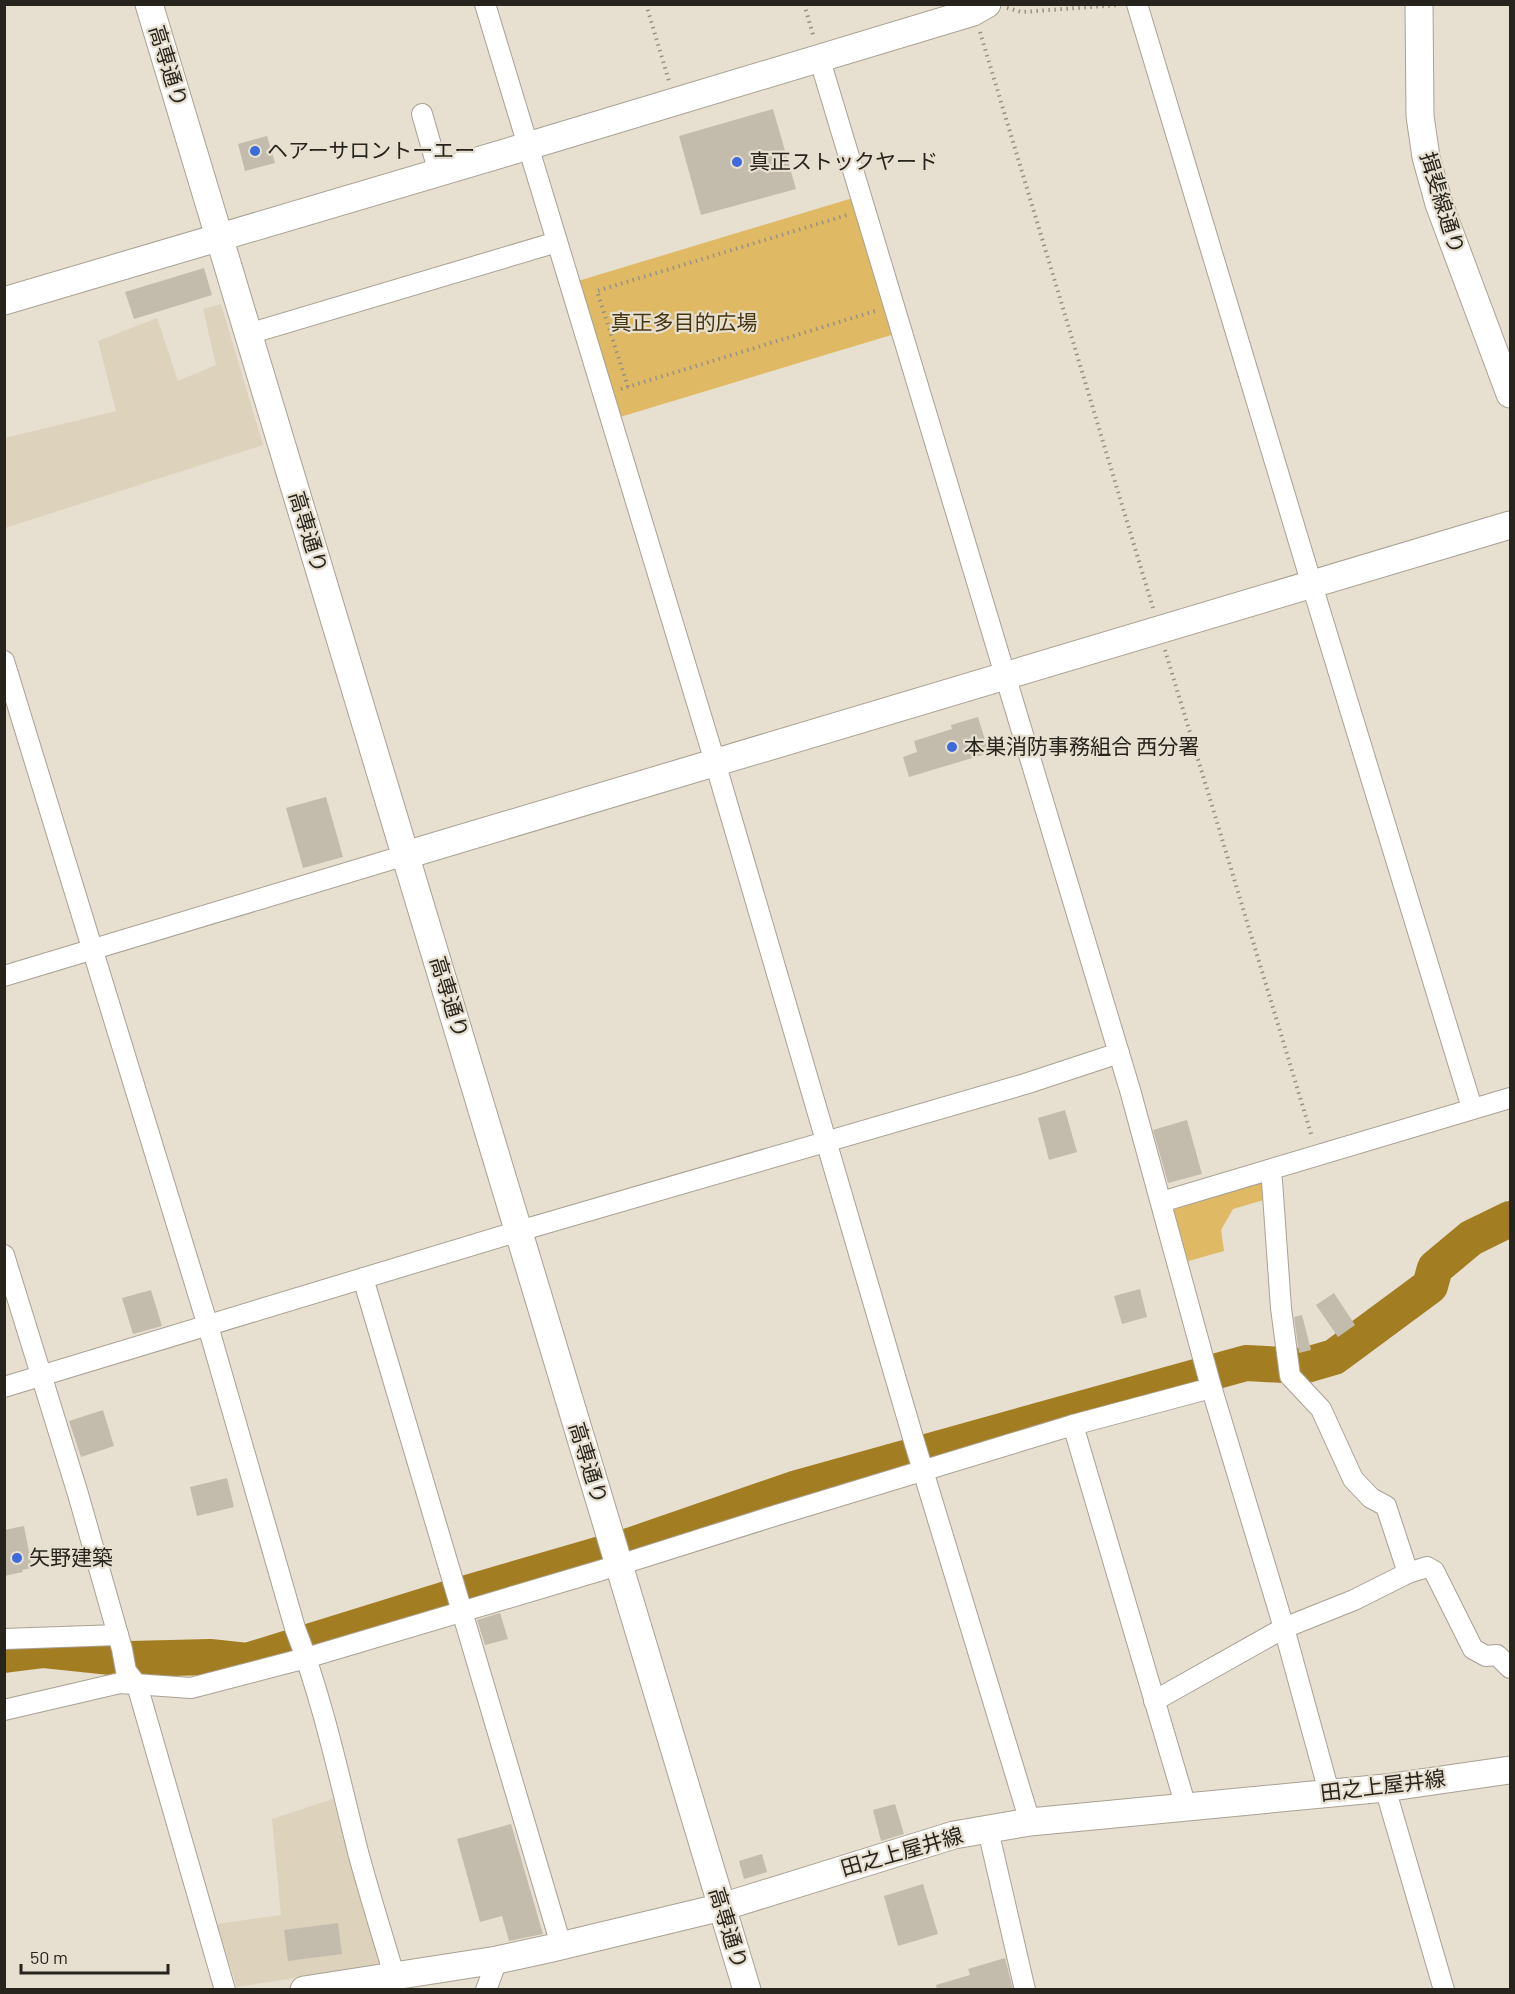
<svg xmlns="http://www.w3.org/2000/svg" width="1515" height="1994" font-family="Barlow,'Noto Sans JP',sans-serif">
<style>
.built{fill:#ddd2bb}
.green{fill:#e0b965}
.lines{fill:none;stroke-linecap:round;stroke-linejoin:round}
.river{stroke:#a37d22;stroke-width:36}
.building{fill:#c3bcac}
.street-casing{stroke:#a9a192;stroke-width:22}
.secondary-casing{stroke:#a9a192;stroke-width:29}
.path{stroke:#989286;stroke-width:4;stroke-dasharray:1.5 4.5;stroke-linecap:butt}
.street{stroke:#fff;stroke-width:20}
.secondary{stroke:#fff;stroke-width:27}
.poi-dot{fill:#3d6bdb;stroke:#e7dfcf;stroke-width:2}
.labels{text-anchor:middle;stroke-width:4.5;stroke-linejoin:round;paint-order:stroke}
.street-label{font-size:21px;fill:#27241e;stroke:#e7dfcf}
.poi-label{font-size:21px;fill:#27241e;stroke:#e7dfcf;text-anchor:start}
.park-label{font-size:21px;fill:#473612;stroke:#e7dfcf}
</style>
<rect width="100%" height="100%" fill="#e7dfcf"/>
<g class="built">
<path d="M221,304l42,141 -258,83v-90l111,-27 -18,-70 59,-23 21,63 38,-16 -13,-56z"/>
<path d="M333,1799l47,165 -143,23 -20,-63 64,-9 -9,-96z"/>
</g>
<g class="green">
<path d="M856,197l42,136 -278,84 -42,-136z"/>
<path d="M1257,1181l11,7 -1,11 -34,10 -12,21 3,21 -39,11 -12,-52z"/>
</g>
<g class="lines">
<path class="river" d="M4,1655l40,-5 86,9 80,-2 37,4 203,-63 182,-53 165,-57 449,-125 57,3 31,-9 96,-71 5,-18 36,-30 39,-19"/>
</g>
<g class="building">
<path d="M773,109l23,80 -95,26 -22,-79z"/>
<path d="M267,136l8,27 -30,8 -7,-27z"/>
<path d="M204,268l8,27 -78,24 -9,-27z"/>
<path d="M978,717l11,36 -80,24 -6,-20 14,-5 -3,-11 38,-12 -1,-4z"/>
<path d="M326,797l17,60 -40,11 -17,-60z"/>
<path d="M1065,1110l12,42 -28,8 -11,-42z"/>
<path d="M1187,1120l15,54 -34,9 -15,-53z"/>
<path d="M1140,1289l7,28 -25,7 -8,-28z"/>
<path d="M151,1290l11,36 -29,8 -11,-36z"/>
<path d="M1334,1293l21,32 -17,12 -22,-32z"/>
<path d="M1302,1315l9,35 -12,3 -5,-36z"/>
<path d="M103,1410l11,36 -33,11 -12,-36z"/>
<path d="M227,1478l7,29 -37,9 -7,-29z"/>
<path d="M24,1526l8,42 -10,2 1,2 -19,4v-46z"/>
<path d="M500,1613l8,26 -23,6 -8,-25z"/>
<path d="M895,1804l9,30 -23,7 -8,-31z"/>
<path d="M511,1824l32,110 -34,7 -7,-25 -22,6 -23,-83z"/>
<path d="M762,1854l5,18 -23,7 -5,-18z"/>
<path d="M923,1884l15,50 -40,12 -14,-50z"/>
<path d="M338,1923l4,31 -54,7 -4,-31z"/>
<path d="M1005,1958l8,31h-76l-1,-4 34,-10 -2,-6z"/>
</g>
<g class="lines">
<defs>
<g id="street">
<path d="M485,4l230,758 199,679 116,381"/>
<path d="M1137,4l175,581 160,523"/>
<path d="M819,57l311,1033 80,293 74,245 45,164"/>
<path d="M422,114l17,59"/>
<path d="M248,334l309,-92"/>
<path d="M4,661l204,665 87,302c28,72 44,149 63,224 11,41 24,82 36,123"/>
<path d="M4,976l402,-121"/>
<path d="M1269,1170l3,11 9,127 9,68 31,33 32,70 18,19 15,8 22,67"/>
<path d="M1161,1202l349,-104"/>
<path d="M4,1255l74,239 44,155 4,22 11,14 88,305"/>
<path d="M363,1278l198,667"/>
<path d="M4,1387l515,-156 506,-147 94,-31"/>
<path d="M1073,1425l113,382"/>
<path d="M4,1639l114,-4"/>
<path d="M1154,1701l130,-73 70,-28 54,-27 19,-6 7,4 39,78 13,7 11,-1 13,13"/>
<path d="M4,1710l116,-27 71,5 115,-30 313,-93 158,-50 296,-90 138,-37"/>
<path d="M1385,1788l59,202"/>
<path d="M988,1830l37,160"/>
<path d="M486,1990l11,-30"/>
</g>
<g id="secondary">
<path d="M149,4l598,1986"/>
<path d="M1419,4l1,112 6,41 13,47 71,190"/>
<path d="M4,301l524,-155 445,-134 14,-8"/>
<path d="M406,855l1104,-330"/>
<path d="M304,1990l193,-30 55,-12 170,-41 232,-72 76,-13 355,-34 125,-18"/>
</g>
</defs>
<use href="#street" class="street-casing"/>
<use href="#secondary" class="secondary-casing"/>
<g class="path">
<path d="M646,4l23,77"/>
<path d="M804,4l10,34"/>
<path d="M1007,8l15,4 96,-7"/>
<path d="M980,32l173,576"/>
<path d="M628,387l-31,-96 250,-76"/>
<path d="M621,389l254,-78 -1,-2"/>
<path d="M1165,650l147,487"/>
</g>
<use href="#street" class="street"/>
<use href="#secondary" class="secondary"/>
</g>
<g class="poi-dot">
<circle cx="255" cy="151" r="6"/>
<circle cx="737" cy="162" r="6"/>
<circle cx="952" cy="747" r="6"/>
<circle cx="17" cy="1558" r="6"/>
</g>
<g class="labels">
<g class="street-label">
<text transform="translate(168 66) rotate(73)" y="7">高専通り</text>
<text transform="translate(1442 203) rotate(73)" y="7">揖斐線通り</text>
<text transform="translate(308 532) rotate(73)" y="7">高専通り</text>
<text transform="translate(449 997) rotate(73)" y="7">高専通り</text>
<text transform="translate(588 1463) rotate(73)" y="7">高専通り</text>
<text transform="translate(1383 1786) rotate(-7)" y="7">田之上屋井線</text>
<text transform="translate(902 1852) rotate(-16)" y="7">田之上屋井線</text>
<text transform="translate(728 1928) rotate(73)" y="7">高専通り</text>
</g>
<g class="poi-label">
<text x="267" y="158">ヘアーサロントーエー</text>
<text x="749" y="169">真正ストックヤード</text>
<text x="964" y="754">本巣消防事務組合 西分署</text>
<text x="29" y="1565">矢野建築</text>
</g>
<g class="park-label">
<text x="684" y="330">真正多目的広場</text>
</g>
</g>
<rect width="1515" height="1994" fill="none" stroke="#27241e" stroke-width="12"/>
<path d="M21 1964v9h147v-9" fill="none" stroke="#27241e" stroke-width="3"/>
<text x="30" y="1964" font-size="18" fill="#27241e" stroke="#e7dfcf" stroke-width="4.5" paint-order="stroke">50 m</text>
</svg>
